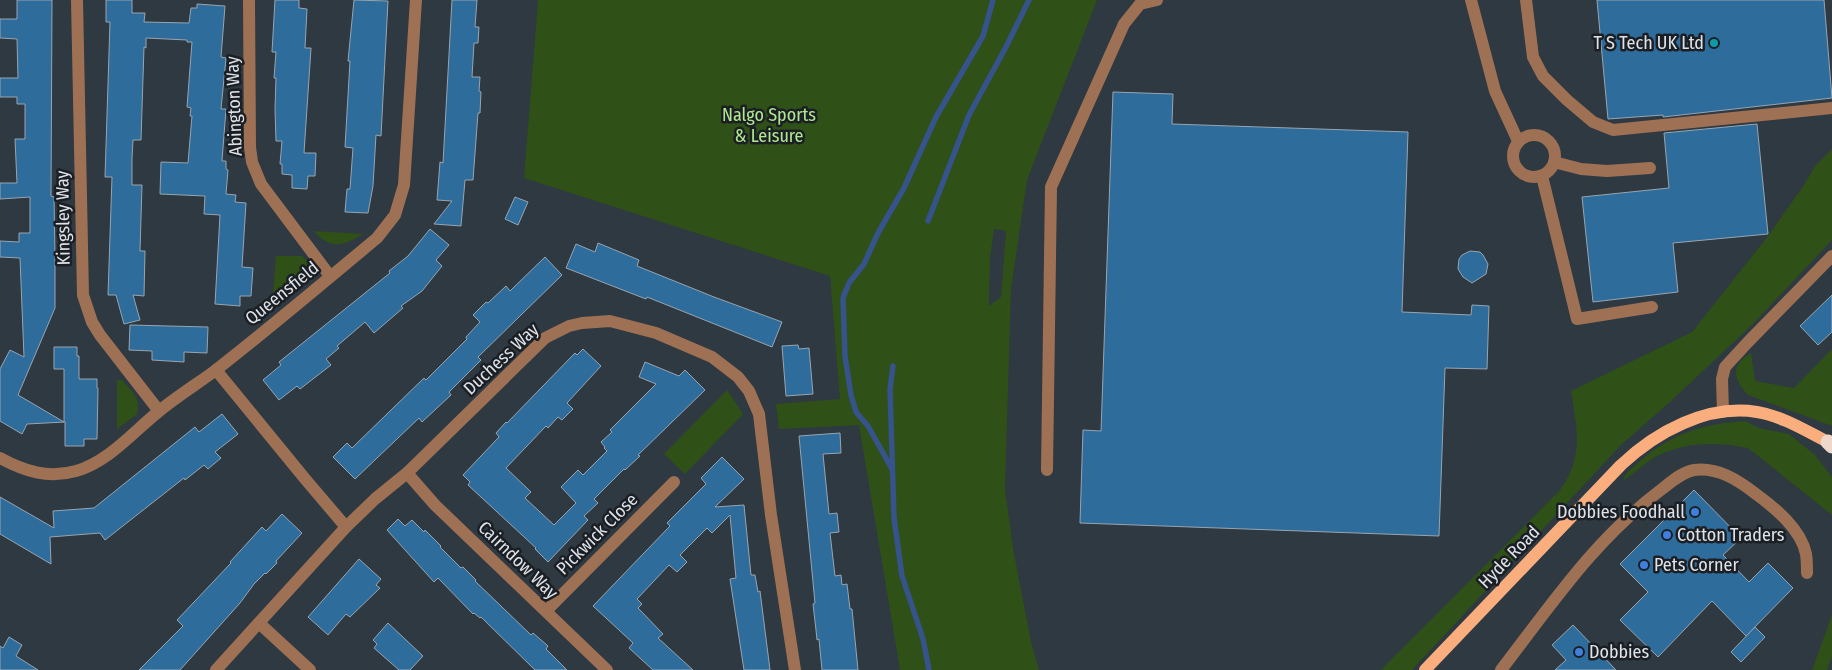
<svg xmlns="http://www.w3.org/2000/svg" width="1832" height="670" font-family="'Fira Sans Condensed',sans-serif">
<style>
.green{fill:#2f5017;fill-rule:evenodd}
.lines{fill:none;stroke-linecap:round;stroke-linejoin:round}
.stream{stroke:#36538c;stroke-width:5.5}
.building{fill:#2e6c9c;stroke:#98a5b0}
.minor{stroke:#9f7154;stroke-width:12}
.major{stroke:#faae7e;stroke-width:12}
.highway{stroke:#efd8ca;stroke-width:15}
.culture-dot{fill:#0f9aa8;stroke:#1b1f24;stroke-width:2}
.shop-dot{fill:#3f7fe0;stroke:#1b1f24;stroke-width:2}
.labels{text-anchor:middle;stroke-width:5;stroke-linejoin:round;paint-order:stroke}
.poi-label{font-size:18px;fill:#dde3e9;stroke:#1b1f24;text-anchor:start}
.street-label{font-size:18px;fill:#dde3e9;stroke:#1b1f24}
.park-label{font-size:18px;fill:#b1e88f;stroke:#1b1f24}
</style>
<rect width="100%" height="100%" fill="#2e3942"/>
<g class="green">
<path d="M538,0h559l-70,180 -16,109 -6,200 8,59 18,94 8,28h-139l-41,-245 -80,4 -3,-25 64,-5 -10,-123 -306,-98zM994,229l12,2 -5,66 -12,9 1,-48z"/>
<path d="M1832,149v91l-80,85 -81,76 -51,45 -208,224h-31l179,-180c24,-34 17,-60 11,-99l121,-59 76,-96 36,-51 11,-19z"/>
<path d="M314,231l49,3c-19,12 -34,16 -49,-3z"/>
<path d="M276,256h26l8,8 -1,12 -37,30z"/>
<path d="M1832,349v77l-84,-31c-15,-16 -18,-30 3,-42l4,28 39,7z"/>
<path d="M117,380h5c10,12 19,17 15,34l-20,15z"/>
<path d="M727,390l16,24 -58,60 -21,-20z"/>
<path d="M1745,421l14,7 30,6 26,21 17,22v38l-84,-67c-31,-6 -61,-7 -91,8 -12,7 -23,17 -34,25 2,-9 10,-13 17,-20 33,-28 62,-37 105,-40z"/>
<path d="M1832,615v41l-5,14h-15z"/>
</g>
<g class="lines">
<g class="stream">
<path d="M928,221l41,-106 37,-68 23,-47"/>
<path d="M893,366l-3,23 4,129 8,58 21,63 6,31"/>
<path d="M892,469l-24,-43 -12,-14 -5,-17 -6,-39 -2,-58 6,-15 15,-19 14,-31 26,-45 32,-71 47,-81 10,-36"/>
</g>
</g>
<g class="building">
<path d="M17,0h35l-1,196 3,1 1,59v52l-37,87 46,27v-53h-10v-22h23v9h2v23h18v9h1l-1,51h-13v7h-19v-24l-38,2 -5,10 -22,-13v-52l10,-19 14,7 -4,-99 -20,-1v-16l19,1v-9h11v-36l-30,2v-16h17l-2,-44h10v-35h-8v-7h-17v-19h18l-1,-39 -17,-1v-19h17z"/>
<path d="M106,0h26v13h13l-1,9 45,1 2,-15h6v-4l28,2 -4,51 5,1 -5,51h5l-4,52h4v8l2,1 -2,24 10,1 -1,7 11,1 -4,64 11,1 -2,28h-11v10l-25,-2 5,-89 -16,-1 1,-18 -45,-2 1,-32 27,1 4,-47h-2l1,-8 -4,-1 5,-65h-5v-2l-41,-2v10l-2,-1 -3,93h-8l-1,18v27h10l-2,66h5l-1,45 -11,-1 7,25 -16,4 -8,-29h-8l4,-118h-7l5,-155h-4z"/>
<path d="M275,0h24v8l8,1 -2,39h6l-7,105h12l-1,23h-7l-1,13 -15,-1v-13l-10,-1v-10h-2l2,-23h-6l-1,-32 1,-31h-2l2,-26h-4z"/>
<path d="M354,0l34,1 -7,135 -5,-1 -3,51 -5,27 -23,-1 2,-23h3l3,-41 -8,-1 5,-86h-2z"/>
<path d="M452,0h25l-2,27h4l-1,16h-4l-2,34h8l-1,14 2,1 -1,21h-2l-5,67h-8l-4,46 -27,-2 18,-23 -15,-1 3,-38 3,1z"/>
<path d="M1597,0h227l8,98 -169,19v-2l-55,4z"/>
<path d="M1113,92l60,2 -1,30 236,8 -6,180 69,3 1,-10 17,1 -2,63 -42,-1 -6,168 -359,-13 3,-93 18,1z"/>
<path d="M1757,124l11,110 -95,9 5,49 -85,10 -11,-105 87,-9 -5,-55z"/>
<path d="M515,197l13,5 -10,23 -13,-6z"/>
<path d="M430,229l19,16 -13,15 6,6 -20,25 -21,15 2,2 -29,25 -9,-11 -28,24 2,2 -13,11 5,6 -31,24 -3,-3 -18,14 -16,-20 18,-15 -2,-3 111,-89 -1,-2 19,-15z"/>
<path d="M598,243l41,17 -2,6 77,31 68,25 -10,25 -125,-50 -1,2 -80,-31 10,-24 19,8z"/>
<path d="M1470,251l10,1 3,3 5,9 -2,10 -14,9 -9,-6 -5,-8 1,-10 3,-4z"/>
<path d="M545,257l17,18 -84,82 3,3 -32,32 2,3 -29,27 -3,-4 -64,61 -22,-22 14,-14 5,5 72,-70 2,2 41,-41 -1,-2 14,-15 -7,-7 13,-13 2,1 18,-17 4,5z"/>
<path d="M1832,295v37l-14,13 -18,-19z"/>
<path d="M130,325l78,2 -1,26 -23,-1v10l-32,-2v-9l-23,-1z"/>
<path d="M798,345l1,4 10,-1 4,46 -27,2 -4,-50z"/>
<path d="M583,349l18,17 -34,37 6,6 -11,11 -4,-3 -10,11 -2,-2 -40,42 25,24 -6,6 29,27 22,-22 -15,-16 17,-17 5,5 24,-24 -3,-3 1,-1 -4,-5 11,-10 -2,-2 46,-46 -17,-7 6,-15 34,14 6,-6 20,20 -67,65 2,1 -15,14 -1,-1 -30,30 4,4 -14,13 4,4 -40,42 -13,-13 1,-1 -68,-63 2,-3 -7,-7 36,-38 -3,-4 10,-11 1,1 68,-70 2,2z"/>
<path d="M222,414l16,20 -23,18 6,6 -13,11 -4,-4 -19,15 -1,-2 -79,62 -5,-7 -50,4 1,27 -51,-30v-37l54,31 -1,-17 41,-3 101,-81 4,5z"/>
<path d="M840,433l1,20 -18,1 6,60 8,-1 2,19 -9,1 5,43 6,-1 1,10 5,-1 3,25h2l6,61h-36l-3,-31 -2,1 -1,-10 -3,-26 2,-1 -16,-167z"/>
<path d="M722,457l22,22 -29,28 29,-2 7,70h4l3,17 2,-1 10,79h-26l-14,-91 6,-1 -6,-63 -18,18 -5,-5 -27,27 7,7 -10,10 -8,-7 -32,34 5,5 -4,4 25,26 -5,4 35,32h-40l-24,-22 4,-5 -40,-37 77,-80 -3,-3 39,-39 -5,-6z"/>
<path d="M1694,490l47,48 -18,17 26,27 19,-19 25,25 -47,48 -34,-35 -54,56 -38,-37 28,-28 -28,-28z"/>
<path d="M282,514l20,19 -26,28 1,2 -11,11 -1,-1 -11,11 -14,19 -60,67h-41l44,-44 -6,-6 54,-57 -1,-1 32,-35 4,4z"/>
<path d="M398,519l7,7 7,-6 12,12 1,-2 16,16 -1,1 21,21 2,-1 13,13 -1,1 56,54 2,-2 15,13 -2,3 21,21h-32l-54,-53 -1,1 -6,-5 -1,1 -35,-36 -4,4 -47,-52z"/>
<path d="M359,559l22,20 -5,6 4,3 -30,29 -4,-3 -18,21 -20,-18z"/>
<path d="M388,623l35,33 -13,14h-11l-25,-22 3,-4 -4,-4z"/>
<path d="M1573,625l43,45h-61l11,-10 -14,-15z"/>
<path d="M1755,627l10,10 -24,25 -10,-10z"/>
<path d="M9,637l13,8 -6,11 22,14h-38v-24l3,2z"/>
</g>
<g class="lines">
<g class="minor">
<path d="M77,0l6,295 9,27 8,13 59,76"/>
<path d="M249,0l1,147 2,15 9,22 69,92"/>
<path d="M1471,0l24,91 23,50"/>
<path d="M1526,0l7,57 10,19 24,24 26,22 20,8 219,-22"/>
<circle cx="1534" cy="156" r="21"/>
<path d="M1554,162l27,7 26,2 43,-3"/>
<path d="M1542,176l35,143 75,-12"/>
<path d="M216,370l90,110 40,47"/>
<path d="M1723,412l-1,-33 3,-12 23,-25 84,-86"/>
<path d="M0,458c24,13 48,21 76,13 32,-9 56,-38 82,-59 18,-15 39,-28 58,-42 55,-43 108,-88 161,-132l18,-23 9,-30 12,-185"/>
<path d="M1047,470l4,-283 73,-163 16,-20 17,-4"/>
<path d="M407,473l28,32 172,165"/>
<path d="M546,611l128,-129"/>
<path d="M259,623l51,47"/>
<path d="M216,670l130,-143 29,-28 32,-26 138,-135 24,-12 13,-3 28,-2 46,12 56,24 26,20 11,14 10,23 12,101 24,155"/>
<path d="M1501,670c51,-66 93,-130 161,-181 9,-7 20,-17 32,-19 24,-3 44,10 62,24 19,14 45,35 50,60 1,6 1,13 1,19"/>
</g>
<path class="major" d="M1425,670l196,-205c35,-33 86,-61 136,-53 25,4 49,19 71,30"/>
<path class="highway" d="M1828,442l4,4"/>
</g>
<circle class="culture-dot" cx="1714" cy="43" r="5"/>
<g class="shop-dot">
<circle cx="1695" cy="512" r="5"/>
<circle cx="1667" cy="535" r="5"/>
<circle cx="1644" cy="565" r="5"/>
<circle cx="1579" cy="652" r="5"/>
</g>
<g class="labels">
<g class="poi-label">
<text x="1704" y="49" text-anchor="end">T S Tech UK Ltd</text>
<text x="1685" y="518" text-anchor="end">Dobbies Foodhall</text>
<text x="1677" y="541">Cotton Traders</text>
<text x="1654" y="571">Pets Corner</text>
<text x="1589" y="658">Dobbies</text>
</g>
<g class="street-label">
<text transform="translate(234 106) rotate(-92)" y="6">Abington Way</text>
<text transform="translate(63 218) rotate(-91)" y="6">Kingsley Way</text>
<text transform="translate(282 293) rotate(-39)" y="6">Queensfield</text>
<text transform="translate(501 359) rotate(-43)" y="6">Duchess Way</text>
<text transform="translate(597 534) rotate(-45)" y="6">Pickwick Close</text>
<text transform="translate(1509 557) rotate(-46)" y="6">Hyde Road</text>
<text transform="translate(518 560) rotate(44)" y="6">Cairndow Way</text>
</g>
<g class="park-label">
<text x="769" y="121">Nalgo Sports<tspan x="769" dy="21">&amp; Leisure</tspan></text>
</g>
</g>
</svg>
